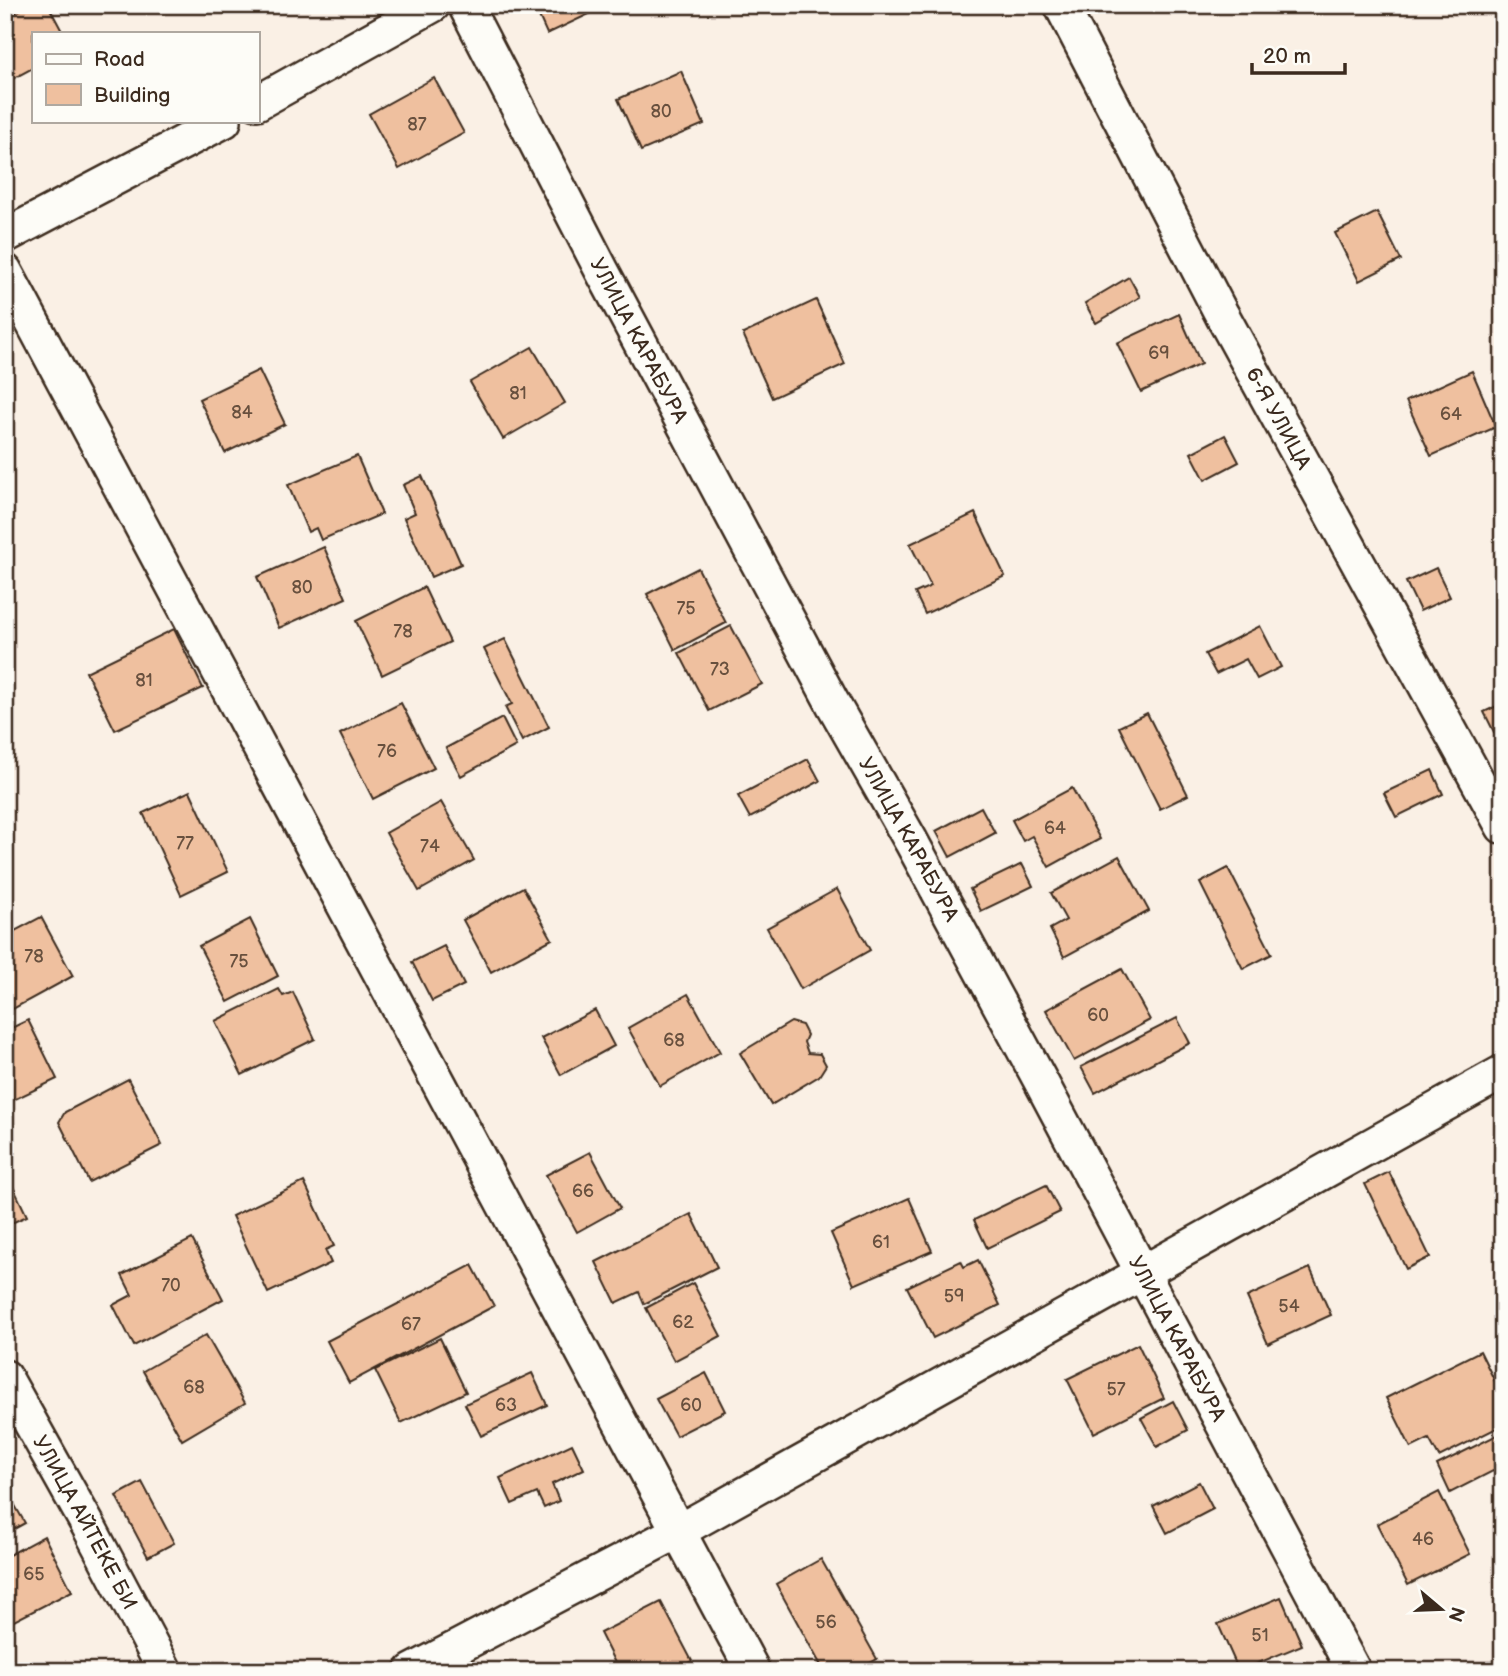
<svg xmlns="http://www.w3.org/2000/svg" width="1508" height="1676" font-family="'Balsamiq Sans',sans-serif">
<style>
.building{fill:#efc09f;stroke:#3b2a1e;stroke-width:2}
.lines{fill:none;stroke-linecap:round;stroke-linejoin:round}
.street-casing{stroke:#3b2a1e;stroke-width:38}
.street{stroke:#fdfcf7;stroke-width:33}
.labels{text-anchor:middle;stroke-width:5;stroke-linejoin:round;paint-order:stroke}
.number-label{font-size:18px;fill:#68503e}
.street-label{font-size:21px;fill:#3b2a1e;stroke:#fdfcf7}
</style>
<rect width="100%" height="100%" fill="#faf0e5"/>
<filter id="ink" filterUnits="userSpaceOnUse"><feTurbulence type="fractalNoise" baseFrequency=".0143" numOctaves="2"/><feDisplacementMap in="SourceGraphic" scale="14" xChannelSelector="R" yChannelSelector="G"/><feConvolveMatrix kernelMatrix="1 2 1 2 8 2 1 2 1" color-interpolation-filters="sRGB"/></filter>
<g filter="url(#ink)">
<g class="building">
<path d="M29,5h19l15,28h-30v35l-26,14 -2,-4v-60z"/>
<path d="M534,5h72v1l-59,28z"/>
<path d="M681,71l23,53 -63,27 -23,-52z"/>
<path d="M434,78l30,55 -65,36 -30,-55z"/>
<path d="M1377,212l24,48 -42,21 -24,-48z"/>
<path d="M1129,277l11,20 -44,26 -11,-20z"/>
<path d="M816,300l29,64 -73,34 -29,-64z"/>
<path d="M1179,314l22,50 -60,28 -24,-49z"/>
<path d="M532,347l33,56 -62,36 -33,-57z"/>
<path d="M259,370l26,54 -60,29 -26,-54z"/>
<path d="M1472,371l24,56 -65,29 -25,-55z"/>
<path d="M1225,435l14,27 -34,18 -14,-27z"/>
<path d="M357,456l25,58 -61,26 -5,-12 -8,4 -20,-47z"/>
<path d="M422,476l39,88 -30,13 -27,-59 11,-5 -12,-28z"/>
<path d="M975,513l30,63 -80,38 -10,-21 16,-7 -21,-42z"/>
<path d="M324,547l22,51 -67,30 -22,-51z"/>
<path d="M698,568l28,55 -51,27 -28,-56z"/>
<path d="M1436,568l14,29 -30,14 -14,-29z"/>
<path d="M424,587l26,55 -68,33 -26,-54z"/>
<path d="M731,626l31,58 -53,27 -30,-58z"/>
<path d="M1260,626l21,41 -24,12 -11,-20 -30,15 -11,-20z"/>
<path d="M174,629l29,59 -88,42 -29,-58z"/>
<path d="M505,639l44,88 -27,14 -17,-34 7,-3 -28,-55z"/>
<path d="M401,703l33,65 -61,31 -33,-65z"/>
<path d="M1503,703v47l-19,-38z"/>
<path d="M1147,713l41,82 -28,14 -41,-82z"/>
<path d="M502,718l14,28 -55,30 -15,-28z"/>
<path d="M808,759l12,22 -70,37 -12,-22z"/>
<path d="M1432,770l11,24 -47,23 -12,-24z"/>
<path d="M1072,788l28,51 -51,28 -17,-31 -9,5 -11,-21z"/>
<path d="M190,791l38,81 -47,23 -38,-82z"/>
<path d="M441,802l33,58 -55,31 -33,-58z"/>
<path d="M981,807l14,26 -45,24 -14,-26z"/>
<path d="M1119,856l30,55 -85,46 -14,-28 16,-9 -15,-27z"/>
<path d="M1022,864l11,22 -52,25 -11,-22z"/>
<path d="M1228,868l44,86 -29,15 -43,-86z"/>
<path d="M523,887l29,52 -61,33 -28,-52z"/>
<path d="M837,889l33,61 -69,39 -34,-61z"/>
<path d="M41,917l32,59 -62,34 -6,-11v-63z"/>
<path d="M250,919l28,57 -50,26 -29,-56z"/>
<path d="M444,946l20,39 -32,16 -20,-39z"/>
<path d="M1122,969l28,51 -76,41 -28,-51z"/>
<path d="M279,989l4,7 10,-4 22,47 -73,36 -27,-54z"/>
<path d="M688,994l32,58 -60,34 -32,-58z"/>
<path d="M595,1010l19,36 -53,29 -20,-37z"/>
<path d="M1177,1018l13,25 -95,50 -14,-26z"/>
<path d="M28,1020l29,59 -52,25v-73z"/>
<path d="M791,1022l11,3 5,10 -3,7 4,11 12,1 6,11 -7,11 -48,29 -31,-52z"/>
<path d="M128,1079l34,66 -73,37 -30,-60 6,-10z"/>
<path d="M590,1152l30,56 -43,24 -31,-57z"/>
<path d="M5,1170l22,46 -22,10z"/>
<path d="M1389,1172l41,85 -24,12 -41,-85z"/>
<path d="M304,1182l30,64 -9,4 6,13 -63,30 -36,-77z"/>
<path d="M1046,1185l14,27 -73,36 -13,-28z"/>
<path d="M909,1198l23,53 -78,34 -23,-52z"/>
<path d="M691,1214l26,53 -73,37 -5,-12 -23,11 -20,-41z"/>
<path d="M192,1239l31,60 -89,47 -21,-41 19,-10 -10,-20z"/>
<path d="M978,1260l22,45 -67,33 -26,-51 54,-26 3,6z"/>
<path d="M472,1265l22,41 -145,77 -22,-42z"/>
<path d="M1310,1268l21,47 -63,29 -21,-47z"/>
<path d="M693,1283l28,53 -47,25 -28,-53z"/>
<path d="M206,1335l39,68 -63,37 -39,-69z"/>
<path d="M440,1338l26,54 -65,31 -26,-53z"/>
<path d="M1138,1344l26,54 -70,35 -27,-54z"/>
<path d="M1480,1351l23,47v27l-64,32 -10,-18 -18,9 -25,-50z"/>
<path d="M532,1373l15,32 -66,31 -16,-32z"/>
<path d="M706,1373l19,38 -49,25 -20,-37z"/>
<path d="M1173,1401l15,29 -31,17 -16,-29z"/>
<path d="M1503,1432v34l-53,27 -13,-28z"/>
<path d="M572,1444l12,25 -32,15 7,17 -15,7 -7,-15 -25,11 -12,-26z"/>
<path d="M142,1482l32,61 -26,14 -32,-61z"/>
<path d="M1199,1482l14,27 -46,24 -14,-27z"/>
<path d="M5,1488l20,35 -20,11z"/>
<path d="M1439,1492l31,62 -62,31 -31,-61z"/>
<path d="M44,1536l28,55 -60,31 -7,-12v-53z"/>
<path d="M821,1559l56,100 -21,12h-32l-48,-87z"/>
<path d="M1281,1597l21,48 -63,26 -21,-47z"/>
<path d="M661,1602l31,59 -19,10h-54l-19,-38z"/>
</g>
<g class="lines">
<defs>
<g id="street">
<path id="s1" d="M465,5l136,264 232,435 78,137 128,237 315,593"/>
<path id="s2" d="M1061,5l161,310 281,512"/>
<path d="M257,103l176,-98"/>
<path d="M5,236l219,-115"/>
<path d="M5,271l748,1400"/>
<path id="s3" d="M5,1377l84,150 76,144"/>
<path d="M412,1671l265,-139 826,-460"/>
</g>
</defs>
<use href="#street" class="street-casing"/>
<use href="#street" class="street"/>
</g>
</g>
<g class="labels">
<g class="number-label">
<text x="661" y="117">80</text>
<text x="417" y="130">87</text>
<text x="1159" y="359">69</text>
<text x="518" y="399">81</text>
<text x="242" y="418">84</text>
<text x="1451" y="420">64</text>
<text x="302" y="593">80</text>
<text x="686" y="614">75</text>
<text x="403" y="637">78</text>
<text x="720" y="675">73</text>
<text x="144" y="686">81</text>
<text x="387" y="757">76</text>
<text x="1055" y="834">64</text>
<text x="185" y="849">77</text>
<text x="430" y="852">74</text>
<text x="34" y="962">78</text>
<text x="239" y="967">75</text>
<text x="1098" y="1021">60</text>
<text x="674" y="1046">68</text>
<text x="583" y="1197">66</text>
<text x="881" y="1248">61</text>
<text x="171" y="1291">70</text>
<text x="954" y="1302">59</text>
<text x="1289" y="1312">54</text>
<text x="683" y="1328">62</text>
<text x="411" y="1330">67</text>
<text x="194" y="1393">68</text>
<text x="1116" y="1395">57</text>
<text x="506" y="1411">63</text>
<text x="691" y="1411">60</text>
<text x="1423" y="1545">46</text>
<text x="34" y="1580">65</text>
<text x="826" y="1628">56</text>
<text x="1260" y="1641">51</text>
</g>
<g class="street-label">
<text dy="7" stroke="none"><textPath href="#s1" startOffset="378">УЛИЦА КАРАБУРА</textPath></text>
<text dy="7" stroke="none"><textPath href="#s2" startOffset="467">6-Я УЛИЦА</textPath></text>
<text dy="7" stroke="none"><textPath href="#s1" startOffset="945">УЛИЦА КАРАБУРА</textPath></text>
<text dy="7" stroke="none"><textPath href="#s1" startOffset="1512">УЛИЦА КАРАБУРА</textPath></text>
<text dy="7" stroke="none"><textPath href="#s3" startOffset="166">УЛИЦА АЙТЕКЕ БИ</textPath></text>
</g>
</g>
<rect width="1508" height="1676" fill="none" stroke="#fdfcf7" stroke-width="28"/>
<rect x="14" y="14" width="1480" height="1648" fill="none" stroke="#3b2a1e" stroke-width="2.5" filter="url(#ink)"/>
<rect x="32" y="32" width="228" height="91" fill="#fdfcf7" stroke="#afa8a0" stroke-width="2"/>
<rect x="46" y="54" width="35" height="10" fill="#fdfcf7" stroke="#afa8a0" stroke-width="2"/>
<text x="94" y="66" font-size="21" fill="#3b2a1e">Road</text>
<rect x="46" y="84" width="35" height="21" fill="#efc09f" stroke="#afa8a0" stroke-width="2"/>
<text x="94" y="102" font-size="21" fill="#3b2a1e">Building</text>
<g transform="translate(1441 1609) rotate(109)" stroke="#fdfcf7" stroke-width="5" paint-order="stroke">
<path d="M0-5L12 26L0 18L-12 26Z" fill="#3b2a1e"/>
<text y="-10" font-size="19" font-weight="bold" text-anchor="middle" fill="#3b2a1e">N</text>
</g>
<path d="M1252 63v10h93v-10" fill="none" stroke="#3b2a1e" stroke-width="3.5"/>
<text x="1263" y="63" font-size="21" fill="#3b2a1e" stroke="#fdfcf7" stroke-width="5" paint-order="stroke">20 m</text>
</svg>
